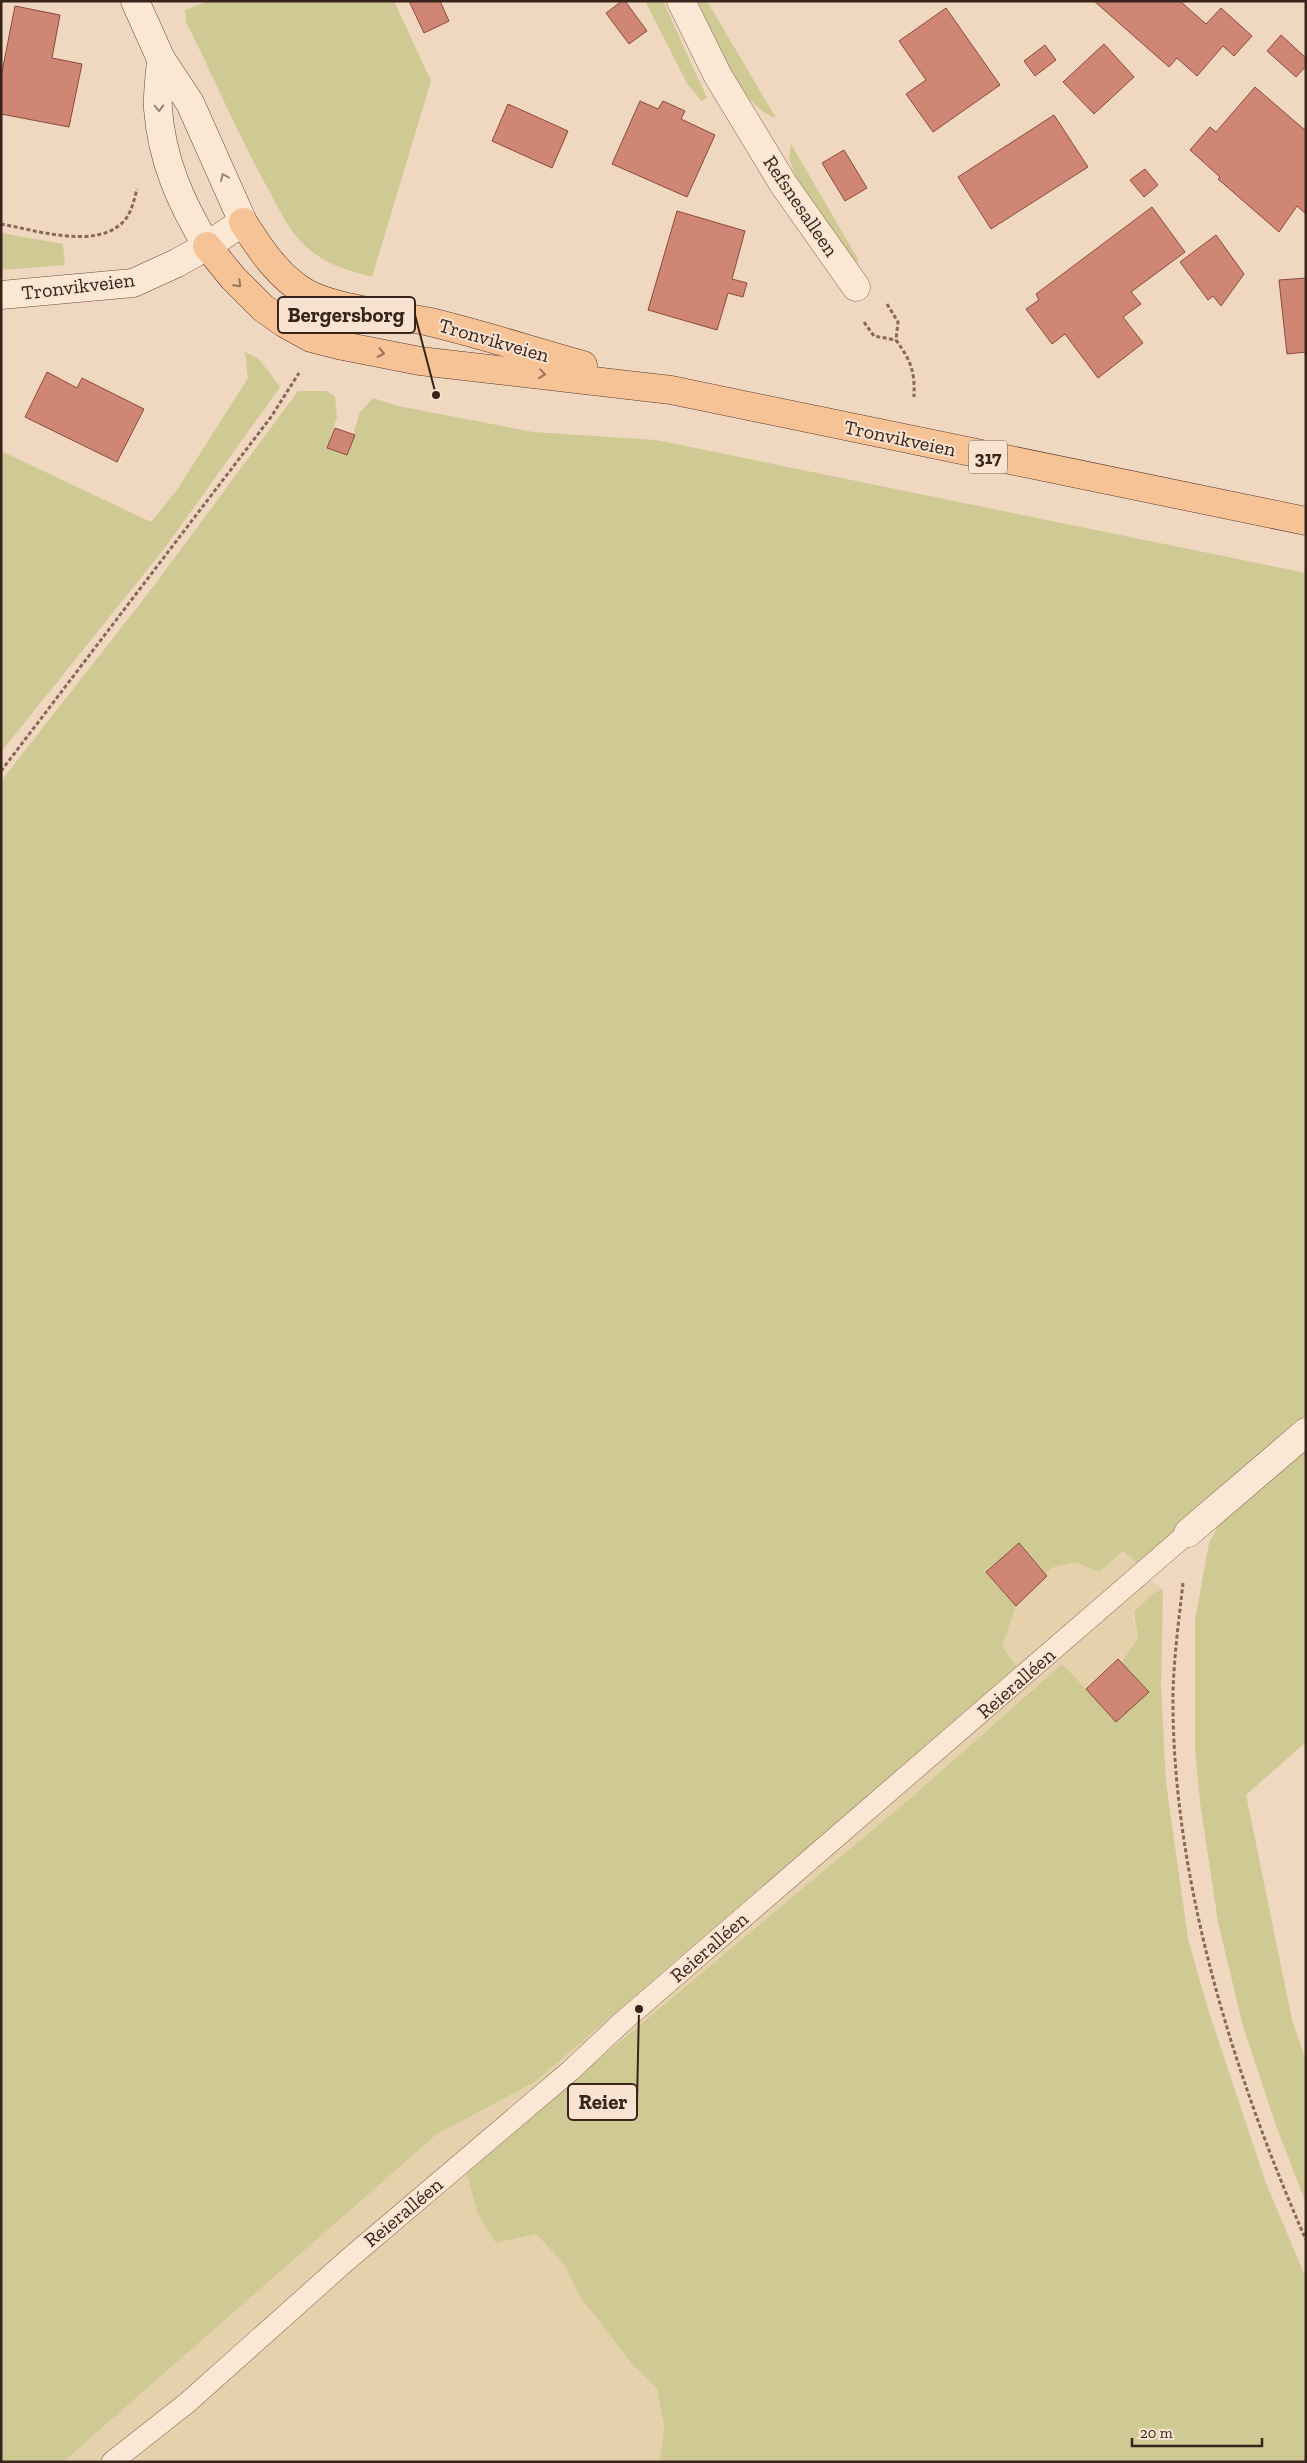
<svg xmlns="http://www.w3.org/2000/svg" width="1307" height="2463" font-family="'Zilla Slab',serif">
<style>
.farmland{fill:#e6d1ad}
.green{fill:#cfc994}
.building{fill:#d08674;stroke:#8b4a3c}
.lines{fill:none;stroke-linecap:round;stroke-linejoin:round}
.lane-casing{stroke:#8a6757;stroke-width:22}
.street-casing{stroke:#8a6757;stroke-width:29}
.secondary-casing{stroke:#6c483a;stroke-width:29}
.primary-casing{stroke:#58372c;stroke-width:29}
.path{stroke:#8a6757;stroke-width:3;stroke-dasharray:4 2.5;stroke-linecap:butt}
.lane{stroke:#fae7d4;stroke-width:21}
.street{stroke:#fae7d4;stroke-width:28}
.secondary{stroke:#fae7d4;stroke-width:28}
.primary{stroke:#f6c396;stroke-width:28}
.oneway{stroke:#9a8678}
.oneway2{stroke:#987459}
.labels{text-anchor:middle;stroke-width:4;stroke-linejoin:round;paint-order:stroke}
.shield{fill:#f7e3d0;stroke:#725d52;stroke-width:1}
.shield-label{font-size:19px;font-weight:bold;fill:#39241c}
.street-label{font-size:20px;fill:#39241c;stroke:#f7e3d0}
.leader{fill:none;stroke:#39241c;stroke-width:2}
.callout-dot{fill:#39241c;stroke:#f7e3d0;stroke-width:2}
.callout{fill:#f7e3d0;stroke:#39241c;stroke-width:2}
.callout-label{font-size:21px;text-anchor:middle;font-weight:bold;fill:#39241c}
</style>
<rect width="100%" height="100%" fill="#f0d7c0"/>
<path class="farmland" d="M1019,1543l32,25 24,-6 24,10 24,-21 15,13 12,16 13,9 -9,4 -21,23 5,22 -17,25 -35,26 -24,-25 -149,132 -241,203 -136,235 29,31 13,29 54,70 25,24 7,38 -4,36h-597l374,-328 98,-52 482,-415 -15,-21 14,-40 -30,-34z"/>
<g class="green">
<path d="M208,1h186l37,80 -59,196c-22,-6 -44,-12 -62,-27 -18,-14 -29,-37 -39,-56 -32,-56 -56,-115 -85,-172l-1,-12z"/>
<path d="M645,1h18l44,97 -6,3 -14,-18z"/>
<path d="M697,1h10l69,117c-37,-11 -63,-84 -79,-117z"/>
<path d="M791,144l68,117 -4,1 -57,-79 -9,-25z"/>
<path d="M1,233l62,11 2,21 -64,5z"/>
<path d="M245,352l14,7 21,28 -116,162 -163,203v-301l150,71 26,-32 71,-112z"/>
<path d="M298,391h29l8,6 2,20 -10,31 20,7 13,-43 13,-14 25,8 135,26 123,8 650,133v842l-168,149 -15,-13 -24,21 -24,-10 -24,6 -5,5 -27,-30 -33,29 30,34 -14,40 15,21 -482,415 -98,52 -374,328h-62v-1681l149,-190z"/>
<path d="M1306,1442v300l-60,53 46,225 14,40v143l-31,-80 -32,-97 -25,-104 -18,-120 -5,-51v-131l14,-77 9,-17z"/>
<path d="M1163,1589l-2,99 5,94 22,157 20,70 58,174 40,95v184h-646l4,-36 -7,-38 -25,-24 -54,-70 -13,-29 -29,-31 -40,9 -18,-29 -12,-43 447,-375 149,-132 24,25 35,-26 17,-25 -4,-26 20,-19z"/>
</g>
<g class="building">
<path d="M409,1h31l9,20 -25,12z"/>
<path d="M622,1h3l22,30 -18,13 -23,-31z"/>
<path d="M1094,1h86l26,23 15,-16 31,28 -18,20 -11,-10 -26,30 -20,-18 -8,9z"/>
<path d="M15,6l45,9 -8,43 30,6 -13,63 -68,-13v-37z"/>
<path d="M946,8l54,77 -67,47 -27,-38 20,-14 -27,-39z"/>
<path d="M1281,35l25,23v8l-10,11 -29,-26z"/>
<path d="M1104,44l30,33 -40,37 -31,-32z"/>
<path d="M1045,45l11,15 -21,16 -11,-15z"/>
<path d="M1255,87l51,44v83l-9,-8 -18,26 -61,-53 2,-2 -30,-27 20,-23 6,5z"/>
<path d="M640,101l18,8 5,-8 22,10 -4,8 34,16 -28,62 -75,-33z"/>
<path d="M508,104l60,27 -16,37 -60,-27z"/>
<path d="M1054,115l34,52 -97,62 -33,-52z"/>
<path d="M844,150l23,38 -22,13 -23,-38z"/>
<path d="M1145,169l13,16 -14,12 -14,-17z"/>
<path d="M1152,207l33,45 -54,40 10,12 -18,13 20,26 -45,35 -33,-44 -13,10 -26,-35 13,-9 -3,-6z"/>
<path d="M677,211l68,20 -13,48 15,4 -4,14 -15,-4 -11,37 -69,-20z"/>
<path d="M1216,235l28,39 -23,32 -8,-10 -5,4 -28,-38z"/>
<path d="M1306,278v74l-19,2 -8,-74z"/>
<path d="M47,372l30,16 5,-10 62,31 -27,53 -92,-45z"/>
<path d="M335,428l20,7 -8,20 -20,-7z"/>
<path d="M1019,1543l28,33 -31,30 -30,-34z"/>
<path d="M1118,1659l31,33 -33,30 -30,-33z"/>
</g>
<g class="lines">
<defs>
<path id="lane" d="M112,2462l75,-59 158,-141 225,-191 51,-48 567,-490"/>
<g id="street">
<path d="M681,1l37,75 66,109 72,102"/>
<path d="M1188,1533l118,-101"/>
</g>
<g id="secondary">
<path d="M161,59c-1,17 -4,34 -3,50 4,52 23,94 49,137"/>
<path d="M1,295l132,-12 44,-20 30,-17 36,-24 -53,-119 -29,-44 -26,-58"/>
</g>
<g id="primary">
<path d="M243,222c17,27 36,56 65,72 31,16 86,20 122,28 51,12 102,29 153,43"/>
<path d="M207,246l26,32 30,30 21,15 27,15 27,7 82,16 251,29 635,131"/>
</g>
</defs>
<use href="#lane" class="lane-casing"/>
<use href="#street" class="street-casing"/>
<use href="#secondary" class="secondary-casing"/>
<use href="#primary" class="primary-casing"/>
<g class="path">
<path d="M1,224c34,6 91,25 120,0 10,-8 13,-24 16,-35"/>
<path d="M887,304l11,18 -2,18c15,21 19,31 18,57"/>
<path d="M864,322l10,14 22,4"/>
<path d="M1,771l270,-354 28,-44"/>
<path d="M1183,1583c-4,36 -9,73 -10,109 -2,182 60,382 133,548"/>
</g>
<use href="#lane" class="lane"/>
<use href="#street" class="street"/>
<use href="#secondary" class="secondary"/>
<use href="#primary" class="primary"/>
</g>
<defs><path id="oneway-chevron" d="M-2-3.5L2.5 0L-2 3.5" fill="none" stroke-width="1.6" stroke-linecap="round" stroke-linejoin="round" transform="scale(1.25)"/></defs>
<g class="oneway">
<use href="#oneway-chevron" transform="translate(159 108) rotate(88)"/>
<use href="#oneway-chevron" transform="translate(224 177) rotate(-113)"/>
</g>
<g class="oneway2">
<use href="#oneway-chevron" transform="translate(238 284) rotate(45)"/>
<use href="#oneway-chevron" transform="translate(381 353) rotate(12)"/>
<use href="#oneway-chevron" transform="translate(542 374) rotate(7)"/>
</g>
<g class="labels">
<rect class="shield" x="969" y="440.5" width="38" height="33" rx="4"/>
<g class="shield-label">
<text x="988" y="464">317</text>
</g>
<g class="street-label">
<text transform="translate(801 206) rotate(56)" y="7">Refsnesalleen</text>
<text transform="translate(78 286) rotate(-7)" y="7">Tronvikveien</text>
<text transform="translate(494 340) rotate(16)" y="7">Tronvikveien</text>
<text transform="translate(900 438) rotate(12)" y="7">Tronvikveien</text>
<text transform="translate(1016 1683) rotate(-41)" y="7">Reieralléen</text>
<text transform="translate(709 1947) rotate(-41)" y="7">Reieralléen</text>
<text transform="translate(403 2212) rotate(-40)" y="7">Reieralléen</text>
</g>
</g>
<path class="leader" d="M436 395L415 315M639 2009L637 2102"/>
<g class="callout-dot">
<circle cx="436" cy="395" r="5"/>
<circle cx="639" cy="2009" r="5"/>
</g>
<g class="callout">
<rect x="278" y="297" width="137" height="36" rx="5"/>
<rect x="568" y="2084" width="69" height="36" rx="5"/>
</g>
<g class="callout-label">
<text x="346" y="322">Bergersborg</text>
<text x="603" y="2109">Reier</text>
</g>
<rect width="1307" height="2463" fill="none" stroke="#39241c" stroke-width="5"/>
<path d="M1132 2438v8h130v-8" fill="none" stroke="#39241c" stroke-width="2.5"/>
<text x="1140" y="2438" font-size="15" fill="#39241c" stroke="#f7e3d0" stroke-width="4" paint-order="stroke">20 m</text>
</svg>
